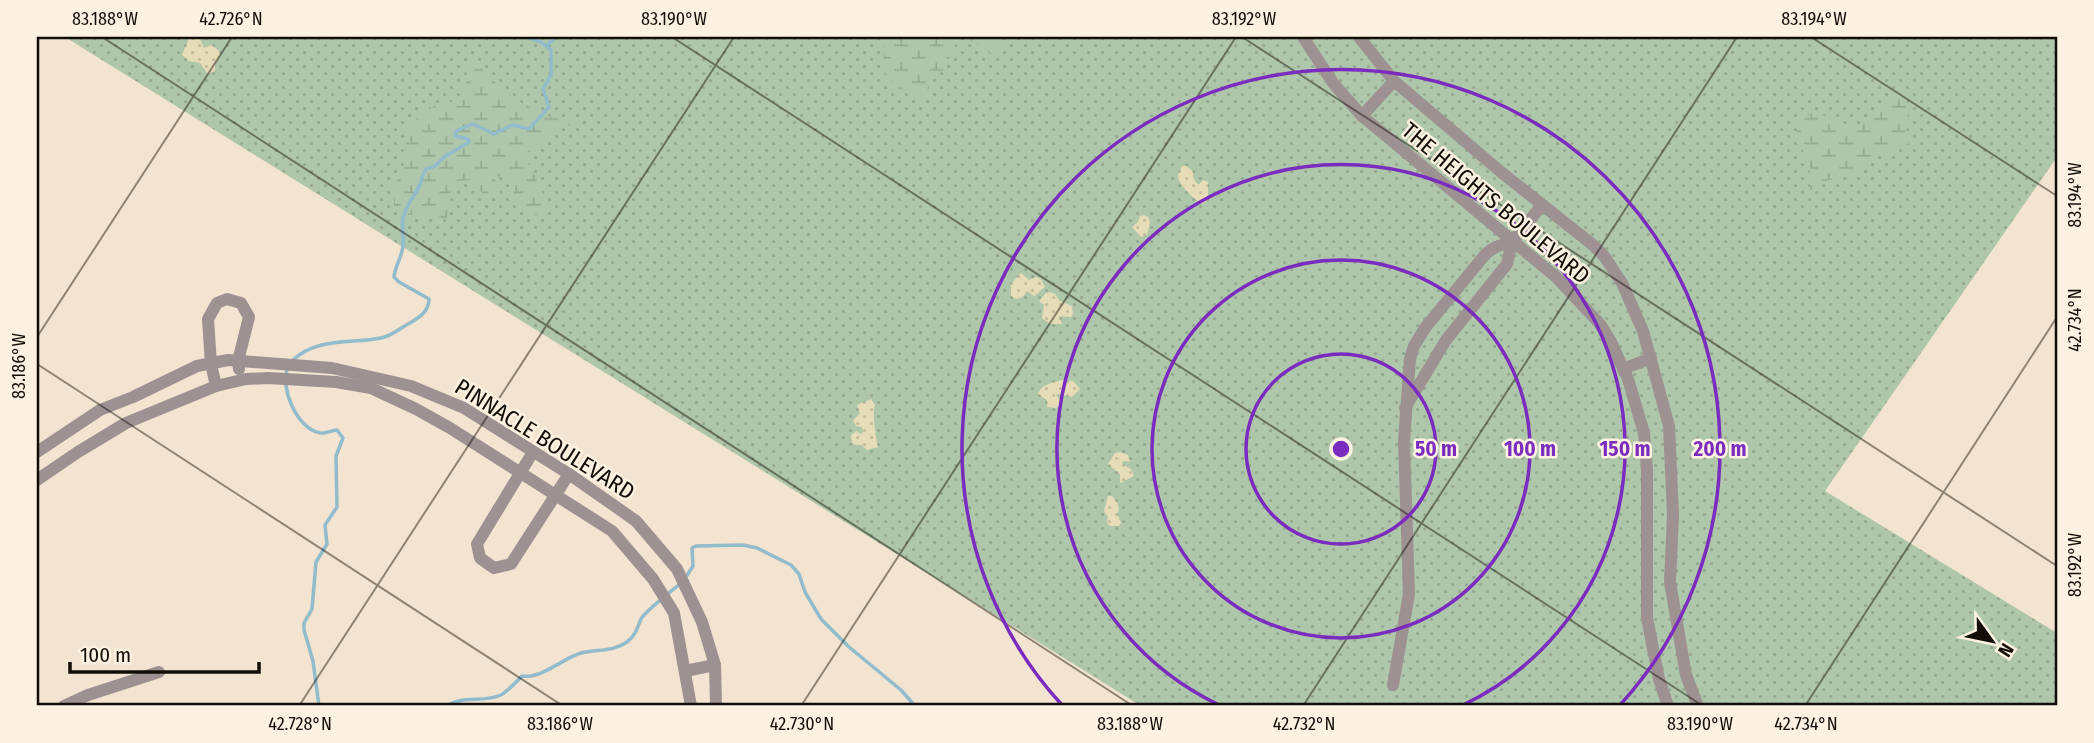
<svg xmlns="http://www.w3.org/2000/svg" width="2094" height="743" font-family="'Fira Sans Condensed',sans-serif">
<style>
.grass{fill:url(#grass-dots)}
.wetland{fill:url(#wetland-marsh)}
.sand{fill:url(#sand-dots)}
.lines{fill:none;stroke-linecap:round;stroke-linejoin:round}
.stream{stroke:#92bbcc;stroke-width:3.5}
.street{stroke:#9d9192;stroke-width:12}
.ticks{fill:none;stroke:#120e07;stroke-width:2;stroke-opacity:0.45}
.ring{fill:none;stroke:#7b2cbf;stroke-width:3.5}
.labels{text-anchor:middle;stroke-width:5;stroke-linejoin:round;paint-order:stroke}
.street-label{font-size:23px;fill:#120e07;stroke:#fdf1e1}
.centre{fill:#7b2cbf;stroke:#fdf1e1;stroke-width:3.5}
.ring-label{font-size:21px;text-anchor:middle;font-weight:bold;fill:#7b2cbf;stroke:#fdf1e1;stroke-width:5;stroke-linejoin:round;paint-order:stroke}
.neatline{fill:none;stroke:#120e07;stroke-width:2.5}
.ticks-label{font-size:18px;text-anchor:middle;fill:#120e07}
</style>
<defs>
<pattern id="grass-dots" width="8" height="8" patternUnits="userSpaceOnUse" patternTransform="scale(1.75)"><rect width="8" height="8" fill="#aec6a9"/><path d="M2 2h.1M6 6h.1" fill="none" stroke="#95a990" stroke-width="1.8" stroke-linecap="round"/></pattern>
<pattern id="wetland-marsh" width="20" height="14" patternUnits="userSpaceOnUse" patternTransform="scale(1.75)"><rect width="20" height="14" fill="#aec6a9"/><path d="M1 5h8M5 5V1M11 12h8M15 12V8" fill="none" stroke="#95a990"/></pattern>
<pattern id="sand-dots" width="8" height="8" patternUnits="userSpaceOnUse" patternTransform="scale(1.75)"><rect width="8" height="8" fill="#e6dcb7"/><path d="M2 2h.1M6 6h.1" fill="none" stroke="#c4bc9c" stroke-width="1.8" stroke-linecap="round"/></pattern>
</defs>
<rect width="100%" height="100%" fill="#f2e4d0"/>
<path class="grass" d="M65,37h1992v120l-232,334 232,142v73h-916z"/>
<g class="wetland">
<path d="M879,37h118l2,1v8l-7,8 -26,-16 -9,2 -13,31 -10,4 -9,18 -6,5c-12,-3 -34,-18 -36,-32 -1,-5 2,-13 3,-18z"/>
<path d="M468,61l14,8 22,22 21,14 27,13 28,3c-21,7 -38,18 -55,33 6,20 20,35 22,56l-14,5 -15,-5 -6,-23 -10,-12 -7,4 6,15 -10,4 -7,-3 -12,-15 -15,1 -7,12 -3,26 -20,-4h-15l-18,-7v-22l9,-19 5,-38 6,-8 21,-16 16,-3 10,-7 5,-12z"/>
<path d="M1900,93c15,10 5,23 7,39l6,5 -3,6 -30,12 -35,22 -12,1 -23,12v-29l-12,-18 -2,-10 6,-13 11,-8 27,9 8,5 14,-2z"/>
</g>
<g class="sand">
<path d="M199,37l5,11 8,-3 9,8 -6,11v7l-5,2h-3l-7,-10 -11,-2 -7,-6 7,-17z"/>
<path d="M1182,166h4l7,5v6l5,8 5,-5 5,2v18l-6,4c-7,-4 -23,-19 -24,-27 0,-4 3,-8 4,-11z"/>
<path d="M1144,215l4,2 2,5 -3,13 -6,2 -9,-10 6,-5 2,-6z"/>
<path d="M1021,273l8,7 7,-3 5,2 4,8 -11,9 -7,-5 -4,6 -7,2 -5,-3v-12z"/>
<path d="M1050,292l5,2 5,7 12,5 1,8 -2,3 -12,-1 3,8h-12l-8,-6 2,-13 -5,-4 7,-8z"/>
<path d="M1062,380l11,1 7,8 -8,8 -14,-3 -2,1 5,6 -1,5 -4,2 -9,-1v-7l-9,-6c3,-10 14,-11 24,-14z"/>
<path d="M871,399l4,6c-3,8 1,33 3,42l-11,3 -5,-5h-7l-3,-3 -1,-7 5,-4 5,3 2,-2 -1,-5 -6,-1 -3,-6 7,-6 -3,-9z"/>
<path d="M1120,452l8,3 2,7 -7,-1 -1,3 9,5 3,7 -14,7v-9l-12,-10 7,-11z"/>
<path d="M1108,496h4c5,6 9,11 5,18l4,9 -2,3h-10l-2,-4 1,-5 -4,-6z"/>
</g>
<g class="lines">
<g class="stream">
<path d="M547,46l8,-9"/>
<path d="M292,361c24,-24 59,-17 89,-23 11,-2 19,-10 29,-15 10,-6 19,-12 19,-24l-30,-17 -5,-5c1,-11 8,-20 9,-31 1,-9 -1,-18 0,-28 4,-15 12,-22 17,-34 3,-6 2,-10 6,-15l9,-3 9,-9 25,-15 -1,-3 -13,-3 1,-5 17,-7 21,10 18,-9 17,4 20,-22 -6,-18 8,-14v-25l-10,-8 -14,-5"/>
<path d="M288,367c-9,20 9,62 32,66 6,1 11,-3 17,-3l6,8 -7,18 1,51 -12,18 2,19 -11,18 -4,47 -8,14v7l9,31 6,45"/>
<path d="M686,577l7,-11 -1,-18 4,-2 47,-1 14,3 34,17 8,9 6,18 16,27 28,28 52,43 14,16"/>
<path d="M447,706c16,-11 36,-3 54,-11 7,-4 15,-13 21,-19 20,3 41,-18 59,-23 17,-4 32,-1 46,-11 9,-7 10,-14 14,-23 5,-9 31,-28 40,-36"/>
</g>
<g class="street">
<path d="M1303,37l30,46 29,33 194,161 44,47 11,18 17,37 16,54 3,37v148l12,61 9,27"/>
<path d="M1359,37l35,44 107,91 92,73 11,11 18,27 21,48 26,95 4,88 -3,68 16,93 12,31"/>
<path d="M1362,116l32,-35"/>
<path d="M1512,242l30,-37"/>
<path d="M1623,369l28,-11"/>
<path d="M216,386l-5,-22 -3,-45 9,-16 10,-4 14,4 8,14 -11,44 1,8"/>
<path d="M37,452l63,-42 33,-13 64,-31 31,-6 104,8 79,18 53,22 105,66 67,47 41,48 25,53 13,43 1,41"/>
<path d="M533,452l-56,92 3,14 14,10 17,-4 58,-90"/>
<path d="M37,480l41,-28 48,-29 90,-37 30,-7 22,-1 68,4 35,6 45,21 34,19 162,103 41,48 21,34 17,93"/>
<path d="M685,671l30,-6"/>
<path d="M1393,685l16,-91 -5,-153 6,-82 4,-13 11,-18 59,-72c8,-9 16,-11 28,-14l-5,22 -61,76 -41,68"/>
<path d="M64,706l24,-11 71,-23"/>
</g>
</g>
<path class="ticks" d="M102,37l1031,669M672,37l1031,669M1242,37l815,529M1811,37l246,159M37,337l195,-300M37,364l526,342M299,706l435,-669M801,706l435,-669M1303,706l434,-669M1805,706l252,-389"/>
<g class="ring">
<circle cx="1341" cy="449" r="95"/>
<circle cx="1341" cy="449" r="189"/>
<path d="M1219 705A284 284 0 1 1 1463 705"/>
<path d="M1062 705A379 379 0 1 1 1620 705"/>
</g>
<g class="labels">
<g class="street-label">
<text transform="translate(1496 203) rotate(40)" y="8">THE HEIGHTS BOULEVARD</text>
<text transform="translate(545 439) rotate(32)" y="8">PINNACLE BOULEVARD</text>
</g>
</g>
<circle cx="1341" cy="449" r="10" class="centre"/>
<g class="ring-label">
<text x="1436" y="456">50 m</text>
<text x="1530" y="456">100 m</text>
<text x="1625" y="456">150 m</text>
<text x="1720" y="456">200 m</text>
</g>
<rect width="2094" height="743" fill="none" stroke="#fdf1e1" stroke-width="77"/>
<g transform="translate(1992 641) rotate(123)" stroke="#fdf1e1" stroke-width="5" paint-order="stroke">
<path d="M0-5L12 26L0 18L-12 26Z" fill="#120e07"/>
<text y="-10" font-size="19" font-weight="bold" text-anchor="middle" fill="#120e07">N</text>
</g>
<path d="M70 662v10h189v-10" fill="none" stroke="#120e07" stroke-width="3.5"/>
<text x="80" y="662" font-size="21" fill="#120e07" stroke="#fdf1e1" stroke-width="5" paint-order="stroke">100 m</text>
<rect x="38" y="38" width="2018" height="666" class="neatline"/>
<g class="ticks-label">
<text x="105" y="25">83.188°W</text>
<text x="231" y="25">42.726°N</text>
<text x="674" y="25">83.190°W</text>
<text x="1244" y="25">83.192°W</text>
<text x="1814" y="25">83.194°W</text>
<text transform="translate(2075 195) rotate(-90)" y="6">83.194°W</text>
<text transform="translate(2075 320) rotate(-90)" y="6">42.734°N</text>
<text transform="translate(19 366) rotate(-90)" y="6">83.186°W</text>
<text transform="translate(2075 565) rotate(-90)" y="6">83.192°W</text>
<text x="300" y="730">42.728°N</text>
<text x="560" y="730">83.186°W</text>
<text x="802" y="730">42.730°N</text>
<text x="1130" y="730">83.188°W</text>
<text x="1304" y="730">42.732°N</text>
<text x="1700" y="730">83.190°W</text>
<text x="1806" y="730">42.734°N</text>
</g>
</svg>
